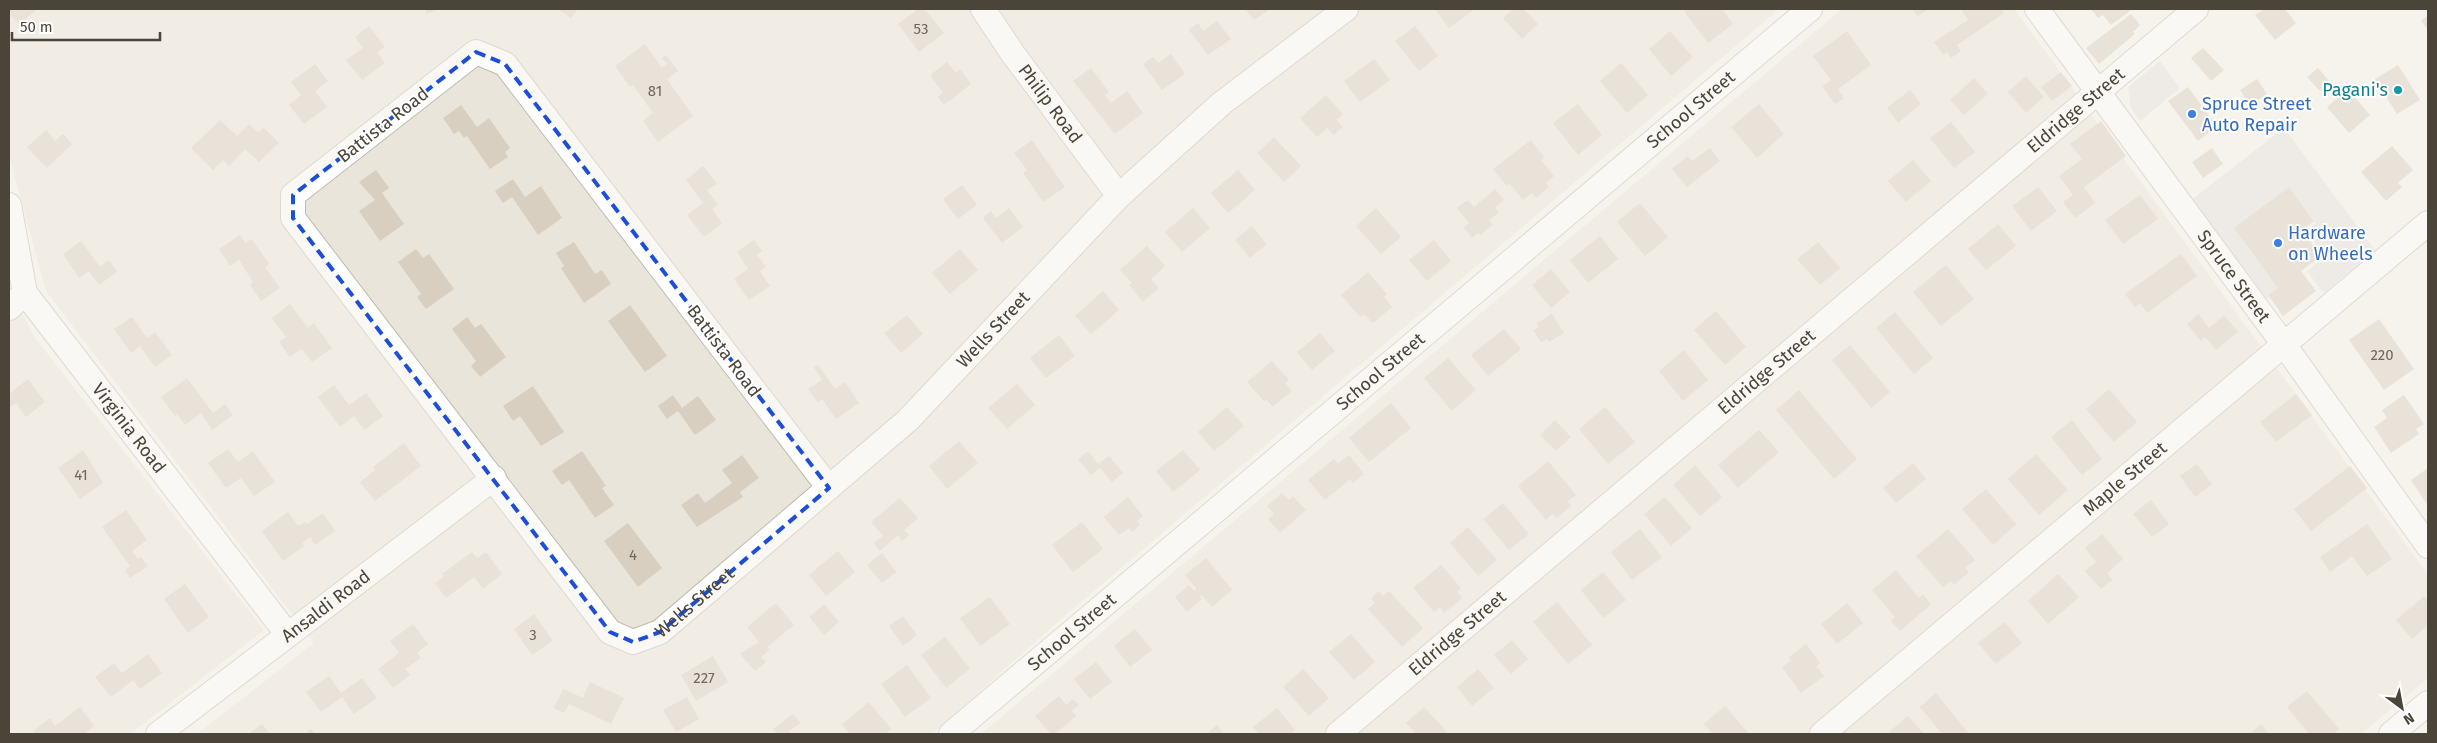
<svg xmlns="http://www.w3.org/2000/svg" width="2437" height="743" font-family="'Fira Sans',sans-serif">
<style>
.residential{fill:#eae5da}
.parking{fill:#e5e3e0}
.building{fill:#d8cfc1}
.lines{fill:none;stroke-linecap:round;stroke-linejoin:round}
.minor-casing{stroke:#c2bbae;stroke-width:26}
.minor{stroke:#fff;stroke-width:24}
.marked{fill:none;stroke:#1d4ed8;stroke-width:4;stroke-dasharray:10 6;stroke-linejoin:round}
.culture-dot{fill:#0f9aa8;stroke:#fff;stroke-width:2}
.shop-dot{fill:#3f7fe0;stroke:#fff;stroke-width:2}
.labels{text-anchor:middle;stroke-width:4;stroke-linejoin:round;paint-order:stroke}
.number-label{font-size:15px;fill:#6e675b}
.culture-label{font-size:18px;fill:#0d838f;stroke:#fff;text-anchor:end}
.street-label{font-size:18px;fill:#4b4439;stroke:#fff}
.shop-label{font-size:18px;fill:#366cbe;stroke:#fff;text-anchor:start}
</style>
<rect width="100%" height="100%" fill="#f6f3ec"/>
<g class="residential">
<path d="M9,9h1770l-717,609 -130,116h-735l117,-91 -268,-352 -37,-135z"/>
<path d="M1842,9h172l414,566v103l-67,56h-1380z"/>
<path d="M9,289l26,49 229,292 -134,104h-121z"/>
</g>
<g class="parking">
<path d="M2160,61l20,27 -40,33 -9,-13 -3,-21z"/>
<path d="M2284,128l91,122 -50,42 -4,-2 -14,-19 18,-14 -19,-26 10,-8 -25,-33 -53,39 43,59 -15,12 -75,-100z"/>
</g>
<g class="building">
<path d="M9,9h28l-18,16 -10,-12z"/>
<path d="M425,9h15l-14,5z"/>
<path d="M558,9h20l-7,9z"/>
<path d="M918,9h7l19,24 -25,19 -21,-28z"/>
<path d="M1245,9h25l-16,11z"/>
<path d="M1435,9h40l-26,19z"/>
<path d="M1513,9h11l14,15 -16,15 -19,-21z"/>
<path d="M1687,9h35l11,15 -25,19 -24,-32z"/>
<path d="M1912,9h17l-11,7z"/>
<path d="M1961,9h40l3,4 -47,32 4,6 -10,7 -4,-6 -4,3 -9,-13 34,-22z"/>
<path d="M2091,9h37l2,2 -19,14 -8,-10 -5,3z"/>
<path d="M2264,9h21l11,14 -21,17 -20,-25z"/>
<path d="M2131,14l9,11 -7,7 2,2 -36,30 -13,-16z"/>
<path d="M2428,15v15l-7,-9z"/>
<path d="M1217,21l14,18 -23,16 -19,-25 9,-7 5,8z"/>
<path d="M369,26l16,21 -8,5 8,11 -23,17 -16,-20 17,-12 -8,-11z"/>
<path d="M1415,26l23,30 -19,15 -24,-30z"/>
<path d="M1670,31l23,26 -22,19 -22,-27z"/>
<path d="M1847,31l24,34 -33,24 6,9 -9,6 -13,-18 9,-6 -18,-24z"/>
<path d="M645,44l17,24 5,-4 -5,-6 4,-3 12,16 -11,8 26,37 -35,26 -15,-21 10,-8 -20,-28 -3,2 -15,-21z"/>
<path d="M2203,48l21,22 -13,11 -20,-23z"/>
<path d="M1171,54l14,20 -23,16 -19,-26 10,-7 5,6z"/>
<path d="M1374,59l16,21 -30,22 -16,-21z"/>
<path d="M947,62l9,11 4,-4 11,15 -27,21 -6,-8 5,-4 -13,-18z"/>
<path d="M1621,63l27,32 -21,18 -27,-32z"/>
<path d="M315,64l13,17 -13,10 12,16 -23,17 -15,-19 12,-10 -10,-13z"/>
<path d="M2398,65l22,35 -23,14 -22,-35z"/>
<path d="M1091,68l18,24 -4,3 6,8 16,-12 16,22 -28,21 -42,-53z"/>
<path d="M2318,68l12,14 -10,9 -13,-14z"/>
<path d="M2061,72l11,14 -20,15 -11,-14z"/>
<path d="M2026,76l18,21 -18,16 -18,-21z"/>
<path d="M1974,78l14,16 -24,21 -14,-15z"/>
<path d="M2257,79l10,15 -17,12 -10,-16z"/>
<path d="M2188,87l29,39 -19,15 -30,-40z"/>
<path d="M2348,89l22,26 -21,18 -22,-26z"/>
<path d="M1910,90l11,14 -23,19 -11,-15z"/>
<path d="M1326,95l17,19 -7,6 7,7 -9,8 -7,-7 -10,9 -17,-19z"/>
<path d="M1578,104l24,31 -24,20 -25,-32z"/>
<path d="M1759,104l25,30 -27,24 -26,-31z"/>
<path d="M461,105l16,22 12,-9 21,30 -5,4 3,5 -18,12 -23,-33 -3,2 -5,-7 -5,3 -11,-16z"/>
<path d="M220,120l17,16 12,-12 9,9 5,-6 16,16 -20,19 -14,-13 -16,17 -6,-6 -10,10 -22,-22z"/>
<path d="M2101,121l25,35 -42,31 11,16 -20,15 -12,-16 10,-7 -14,-19 23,-17 -12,-15z"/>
<path d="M1951,122l24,30 -21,16 -24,-30z"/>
<path d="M46,130l9,11 8,-7 9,10 -25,24 -20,-21z"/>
<path d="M1274,137l27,29 -17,16 -27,-29z"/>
<path d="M1032,140l33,47 -22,15 -20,-29 4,-3 -13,-17z"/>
<path d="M1531,140l13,17 -3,3 13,16 -8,7 3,4 -13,11 -4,-5 -9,7 -13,-16 -3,2 -14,-17z"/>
<path d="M2392,146l21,24 -15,13 4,4 -16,14 -25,-29z"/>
<path d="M1710,148l10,13 -33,26 -15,-18 16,-13 4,5z"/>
<path d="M2212,148l11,16 -20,14 -11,-16z"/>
<path d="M1913,160l18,21 -25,21 -18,-21z"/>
<path d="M703,166l14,18 -10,6 11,15 -6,4 10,14 -18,14 -17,-22 16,-12 -17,-23z"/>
<path d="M376,170l13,18 -7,5 22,31 -24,17 -21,-30 16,-11 -16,-18z"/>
<path d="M1238,170l17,20 -27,23 -17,-20z"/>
<path d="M513,179l12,18 16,-11 21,32 -24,17 -26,-38 -9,6 -8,-12z"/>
<path d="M962,185l15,20 -19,14 -15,-20z"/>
<path d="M2038,187l19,24 -26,20 -19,-25z"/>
<path d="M2289,187l25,34 -12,9 19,26 -20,15 15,20 -33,25 -15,-21 10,-7 -44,-60z"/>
<path d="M1495,189l9,11 -9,7 4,6 -10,7 4,5 -13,10 -2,-2 -6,5 -8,-11 5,-4 -12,-15 11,-8 6,7z"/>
<path d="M2140,195l18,24 -35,25 -18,-24z"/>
<path d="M1640,203l28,34 -23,19 -28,-34z"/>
<path d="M1009,208l14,19 -21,16 -19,-25 8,-7 5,7z"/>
<path d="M1193,208l17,20 -28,24 -17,-20z"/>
<path d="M1376,208l25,29 -20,17 -25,-28z"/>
<path d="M1998,224l18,22 -30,24 -18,-21z"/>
<path d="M1252,226l15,18 -17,14 -15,-18z"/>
<path d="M240,235l5,8 7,-4 17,25 -4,3 15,21 -19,13 -11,-16 3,-3 -14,-22 -9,6 -11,-17z"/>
<path d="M1600,236l18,23 -30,24 -18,-23z"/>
<path d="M754,240l8,11 -5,4 9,12 -6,4 10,15 -21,14 -15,-21 14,-10 -11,-17z"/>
<path d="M1434,240l17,21 -24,20 -18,-21z"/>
<path d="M81,241l19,26 9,-7 8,12 -18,13 -10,-14 -10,7 -16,-24z"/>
<path d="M574,242l21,32 7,-4 9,14 -27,19 -23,-35 3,-2 -8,-13z"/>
<path d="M1818,242l22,26 -20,17 -23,-26z"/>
<path d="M1147,246l18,20 -14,13 8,9 -16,14 -14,-17 3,-2 -12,-13z"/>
<path d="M416,249l7,9 6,-4 25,35 -28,20 -9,-12 4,-3 -23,-32z"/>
<path d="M960,249l18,21 -28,24 -18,-21z"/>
<path d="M2181,254l16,22 -50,37 -7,-10 -5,4 -10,-13z"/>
<path d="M1946,265l28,34 -33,27 -28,-34z"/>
<path d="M1551,269l19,23 -19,16 -19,-23z"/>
<path d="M1368,272l19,22 -3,3 8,10 -19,16 -9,-9 -4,3 -19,-22z"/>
<path d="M1103,291l16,19 -28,24 -16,-18z"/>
<path d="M290,304l18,24 6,-5 18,25 -20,14 -10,-13 -12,8 -11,-15 7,-5 -14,-19z"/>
<path d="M630,305l37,51 -22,16 -37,-51z"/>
<path d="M1716,311l30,36 -21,18 -31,-35z"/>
<path d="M1895,312l38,46 -19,16 -38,-46z"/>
<path d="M1552,314l12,19 -15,9 -2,-3 -6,3 -8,-12 6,-3 -2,-4z"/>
<path d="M2198,314l11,14 15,-13 14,17 -22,18 -11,-13 -4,4 -14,-17z"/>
<path d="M907,315l16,19 -22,19 -17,-20z"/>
<path d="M132,317l15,21 8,-6 17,23 -17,12 -15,-21 -9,7 -17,-24z"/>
<path d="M467,317l8,11 6,-4 25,33 -26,20 -9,-11 5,-5 -24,-32z"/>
<path d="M2379,319l35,50 -30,21 -35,-50z"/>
<path d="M1504,329l17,20 -33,27 -17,-21z"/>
<path d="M1320,333l15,18 -23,19 -15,-18z"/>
<path d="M1059,335l16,21 -29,22 -16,-20z"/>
<path d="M1850,345l40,47 -19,16 -39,-48z"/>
<path d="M1684,350l24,30 -25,21 -24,-30z"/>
<path d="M1448,358l28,32 -24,21 -28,-33z"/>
<path d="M1272,361l17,19 -4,3 7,8 -19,16 -6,-7 -3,1 -17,-19z"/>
<path d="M818,365l17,24 10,-7 14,21 -23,16 -14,-20 -4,4 -10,-14 14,-9 -8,-13z"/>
<path d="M187,378l26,35 12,-9 8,11 -21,15 -11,-17 -16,12 -8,-11 -2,2 -14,-19z"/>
<path d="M28,379l17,23 -19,15 -10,-14 -6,4 -1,-13z"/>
<path d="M1017,384l18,21 -28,24 -19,-21z"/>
<path d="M334,385l15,20 17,-12 17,23 -19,14 -10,-14 -14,11 -22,-30z"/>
<path d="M533,386l31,46 -23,14 -21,-30 -7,5 -10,-15z"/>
<path d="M2109,389l28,33 -23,20 -28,-33z"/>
<path d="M1799,390l58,69 -23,20 -58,-69z"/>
<path d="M2296,394l16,21 -36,27 -16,-20z"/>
<path d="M673,395l9,13 16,-12 18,24 -21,15 -17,-24 -11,8 -9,-13z"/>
<path d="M2404,395l20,29 -8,5 3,5 -28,19 -17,-26 13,-9 -5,-8z"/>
<path d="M1391,403l20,25 -42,34 -20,-24z"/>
<path d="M1227,407l17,19 -30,25 -16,-19z"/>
<path d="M1605,407l30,35 -27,22 -29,-35z"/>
<path d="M1555,420l16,17 -15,14 -16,-16z"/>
<path d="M2072,420l30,39 -20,16 -31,-38z"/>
<path d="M1759,430l20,22 -41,36 -20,-23z"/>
<path d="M959,441l19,22 -31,26 -18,-23z"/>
<path d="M404,443l17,23 -46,35 -15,-19 15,-12 -2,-3z"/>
<path d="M228,449l10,13 15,-11 22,31 -21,14 -13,-18 -15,10 -18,-25z"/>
<path d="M83,450l20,33 -23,16 -22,-31z"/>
<path d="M1183,450l17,20 -27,22 -17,-21z"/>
<path d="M582,451l24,35 -4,2 12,17 -19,13 -26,-38 -7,5 -10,-14z"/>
<path d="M1088,451l10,13 11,-8 14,17 -11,9 -12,-14 -9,7 -13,-16z"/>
<path d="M2036,454l32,36 -29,25 -31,-36z"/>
<path d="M742,455l17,23 -19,14 3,5 -46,30 -16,-22 17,-12 7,10 27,-20 -10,-13z"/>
<path d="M1349,455l15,19 -11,9 -3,-4 -25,21 -17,-20 26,-21 4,5z"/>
<path d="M1548,461l28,34 -8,6 3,5 -15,12 -3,-4 -7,6 -28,-34z"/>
<path d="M1913,463l13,16 -30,24 -13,-15z"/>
<path d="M2197,464l15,20 -17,13 -15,-21z"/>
<path d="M1695,465l27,32 -22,19 -27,-31z"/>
<path d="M2350,466l17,22 -56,43 -17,-22z"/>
<path d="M2428,468v34l-2,1 -15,-23z"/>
<path d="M1986,489l30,35 -23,21 -31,-36z"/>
<path d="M1282,493l7,7 4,-4 13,14 -26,23 -12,-14 6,-5 -7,-8z"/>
<path d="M1128,497l15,19 -6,5 3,4 -8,7 -3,-4 -10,7 -15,-18z"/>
<path d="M1665,497l27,31 -21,18 -27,-32z"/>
<path d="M900,498l18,20 -14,12 5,5 -7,6 -4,-6 -18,16 -6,-8 9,-7 -12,-14z"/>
<path d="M2151,500l18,24 -17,13 -19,-23z"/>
<path d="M1503,503l26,31 -20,16 -26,-31z"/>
<path d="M126,510l21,30 -15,11 6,8 3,-2 7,9 -18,12 -5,-8 5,-4 -28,-39z"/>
<path d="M288,512l10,14 7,-4 2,2 16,-11 12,18 -20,14 -5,-8 -8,6 2,3 -21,15 -21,-30z"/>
<path d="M1082,522l21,27 -30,23 -21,-27z"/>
<path d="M628,523l34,45 -24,19 -34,-46z"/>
<path d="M2367,524l25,35 -25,17 -15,-20 -22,16 -10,-15z"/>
<path d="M1468,527l29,33 -19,16 -28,-33z"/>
<path d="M1640,529l22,28 -30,23 -21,-28z"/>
<path d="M1948,529l27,31 -10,8 4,4 -15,13 -3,-4 -8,6 -27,-31z"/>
<path d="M2102,534l21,25 -16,14 5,7 -11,9 -16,-18 11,-9 -11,-14z"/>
<path d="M838,551l17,21 -29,24 -17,-21z"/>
<path d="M472,552l5,6 9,-6 16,22 -19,15 -9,-12 -28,21 -11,-15 9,-7 -2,-2z"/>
<path d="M882,553l14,19 -14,11 -15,-18z"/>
<path d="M1206,558l26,32 -20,17 -10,-12 -3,1 3,3 -15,13 -12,-15 14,-12 5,6 3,-2 -12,-14z"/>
<path d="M1441,565l20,23 -4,4 5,6 -18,15 -4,-6 -6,5 -21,-24z"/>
<path d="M1896,570l23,28 4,-4 8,10 -31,27 -9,-10 4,-4 -23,-27z"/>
<path d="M1603,572l23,28 -23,18 -22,-28z"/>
<path d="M2058,574l21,23 -31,27 -20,-23z"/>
<path d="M185,584l24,33 -21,16 -24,-34z"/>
<path d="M1379,591l4,5 6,-5 34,37 -21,19 -34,-38 7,-6 -4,-5z"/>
<path d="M2424,596l4,5v24l-16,14 -16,-19z"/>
<path d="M990,597l20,27 -30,22 -20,-28z"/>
<path d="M1557,602l35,43 -24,19 -35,-42z"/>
<path d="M776,603l18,22 -27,22 3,3 -9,7 5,5 -11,9 -15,-17 19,-12 -12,-15z"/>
<path d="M1847,603l16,20 -26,21 -16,-20z"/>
<path d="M824,604l15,18 -15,13 -15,-18z"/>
<path d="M534,614l19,27 -21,14 -18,-26z"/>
<path d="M903,616l14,19 -14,11 -14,-20z"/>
<path d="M2005,622l17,21 -26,21 -18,-21z"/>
<path d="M413,624l15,20 -11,9 4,5 -16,11 5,6 -17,13 -15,-19 21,-16 -9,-12z"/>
<path d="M1135,629l17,21 -22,17 -16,-21z"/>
<path d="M1351,634l24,28 -21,18 -25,-28z"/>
<path d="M945,637l25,32 -24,19 -25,-33z"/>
<path d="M1512,640l16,19 -17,15 -17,-19z"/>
<path d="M1806,644l14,19 -4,3 8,10 -23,17 -19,-26 9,-6 -2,-4z"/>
<path d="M148,654l14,19 -22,16 -7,-9 -22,17 -16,-20 19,-14 8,10z"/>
<path d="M713,656l15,26 -32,19 -15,-26z"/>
<path d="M1096,662l16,20 -22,17 -16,-20z"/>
<path d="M907,665l24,33 -26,19 -24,-33z"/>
<path d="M1303,669l26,29 -20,18 -26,-29z"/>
<path d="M1478,669l16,19 -22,18 -15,-19z"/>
<path d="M329,676l12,17 21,-15 15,20 -23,16 -12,-17 -21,15 -15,-20z"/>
<path d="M590,682l34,16 -13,26 -42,-20 -5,9 -10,-5 9,-19 20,9z"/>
<path d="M2307,691l32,38 -6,5h-24l-22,-27z"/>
<path d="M1936,693l33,41h-27l-22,-27z"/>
<path d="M1059,696l7,9 7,-6 6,6 -7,6 4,5 -21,18h-4l-16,-18z"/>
<path d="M687,697l12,22 -23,13 -13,-22z"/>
<path d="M869,702l22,27 -6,5h-35l-8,-10z"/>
<path d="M1725,706l24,28h-36l-9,-10z"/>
<path d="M80,707l14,19 -10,8h-49l-2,-3 17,-13 5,8z"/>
<path d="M1424,707l23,25 -3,2h-28l-10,-11z"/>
<path d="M1277,708l18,22 -5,4h-31l-6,-7z"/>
<path d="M793,714l7,9 -11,8 2,3h-14l-4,-5z"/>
<path d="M1908,716l16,18h-37z"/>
<path d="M262,724l8,10h-22z"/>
<path d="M2261,724l8,10h-20z"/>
<path d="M1217,725l7,9h-18z"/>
<path d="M311,729l4,5h-11z"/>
</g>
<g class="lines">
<defs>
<g id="minor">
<path id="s1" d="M983,9l30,45 106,142"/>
<path id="s2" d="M2037,9l248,337 143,200"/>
<path id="s3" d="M9,205l16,88 263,342"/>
<path d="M9,308l16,-15"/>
<path id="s4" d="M829,488l-324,-424 -29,-12 -183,143v23l317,414 23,10 27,-10 248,-212 211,-224 103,-93 124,-94"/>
<path id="s5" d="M158,734l336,-256"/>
<path id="s6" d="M951,734l859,-725"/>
<path id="s7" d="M1338,734l858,-725"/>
<path id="s8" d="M1822,734l606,-511"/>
<path d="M2391,734l37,-31"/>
</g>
</defs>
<use href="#minor" class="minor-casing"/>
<use href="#minor" class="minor"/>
</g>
<path d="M0 0H2437V743H0ZM476,52l29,12 324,424 -169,144 -27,10 -23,-10 -317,-414v-23z" fill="#f6f3ec" fill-opacity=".55" fill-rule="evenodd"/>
<path class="marked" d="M476,52l29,12 324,424 -169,144 -27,10 -23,-10 -317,-414v-23z"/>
<circle class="culture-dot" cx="2398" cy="90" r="5"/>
<g class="shop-dot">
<circle cx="2192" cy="114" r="5"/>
<circle cx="2278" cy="243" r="5"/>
</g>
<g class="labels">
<g class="number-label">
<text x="921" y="34">53</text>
<text x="655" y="96">81</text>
<text x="2382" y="360">220</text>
<text x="81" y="480">41</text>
<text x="633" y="560">4</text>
<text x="533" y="640">3</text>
<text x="704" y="683">227</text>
</g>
<g class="culture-label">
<text x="2388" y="96">Pagani's</text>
</g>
<g class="street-label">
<text dy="6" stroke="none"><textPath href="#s1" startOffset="116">Philip Road</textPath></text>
<text dy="6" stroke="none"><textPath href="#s7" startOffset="966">Eldridge Street</textPath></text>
<text dy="6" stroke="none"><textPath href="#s6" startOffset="968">School Street</textPath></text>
<text transform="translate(383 125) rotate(-38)" y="6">Battista Road</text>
<text dy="6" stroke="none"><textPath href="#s2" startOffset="332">Spruce Street</textPath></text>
<text dy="6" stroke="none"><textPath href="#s4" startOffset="1846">Wells Street</textPath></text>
<text transform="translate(724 351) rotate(53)" y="6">Battista Road</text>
<text dy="6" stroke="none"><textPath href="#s7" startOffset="561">Eldridge Street</textPath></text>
<text dy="6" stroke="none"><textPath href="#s6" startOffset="562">School Street</textPath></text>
<text dy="6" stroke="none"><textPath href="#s3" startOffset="260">Virginia Road</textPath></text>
<text dy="6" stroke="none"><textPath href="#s8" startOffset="396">Maple Street</textPath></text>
<text dy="6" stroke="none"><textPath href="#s4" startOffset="1441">Wells Street</textPath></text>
<text dy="6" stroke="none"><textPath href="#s5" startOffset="211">Ansaldi Road</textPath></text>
<text dy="6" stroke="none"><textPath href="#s6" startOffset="158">School Street</textPath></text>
<text dy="6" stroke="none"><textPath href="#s7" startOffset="156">Eldridge Street</textPath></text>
</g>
<g class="shop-label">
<text x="2202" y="110">Spruce Street<tspan x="2202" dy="21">Auto Repair</tspan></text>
<text x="2288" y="239">Hardware<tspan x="2288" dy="21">on Wheels</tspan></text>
</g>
</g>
<rect width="2437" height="743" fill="none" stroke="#4b4439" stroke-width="20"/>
<g transform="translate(2402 708) rotate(148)" stroke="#ffffff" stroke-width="4" paint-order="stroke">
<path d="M0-4L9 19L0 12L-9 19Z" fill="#4b4439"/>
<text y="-8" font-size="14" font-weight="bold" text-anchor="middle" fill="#4b4439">N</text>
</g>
<path d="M12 32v8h148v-8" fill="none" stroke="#4b4439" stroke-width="2.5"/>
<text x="20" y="32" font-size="15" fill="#4b4439" stroke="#ffffff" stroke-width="4" paint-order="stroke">50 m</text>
</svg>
